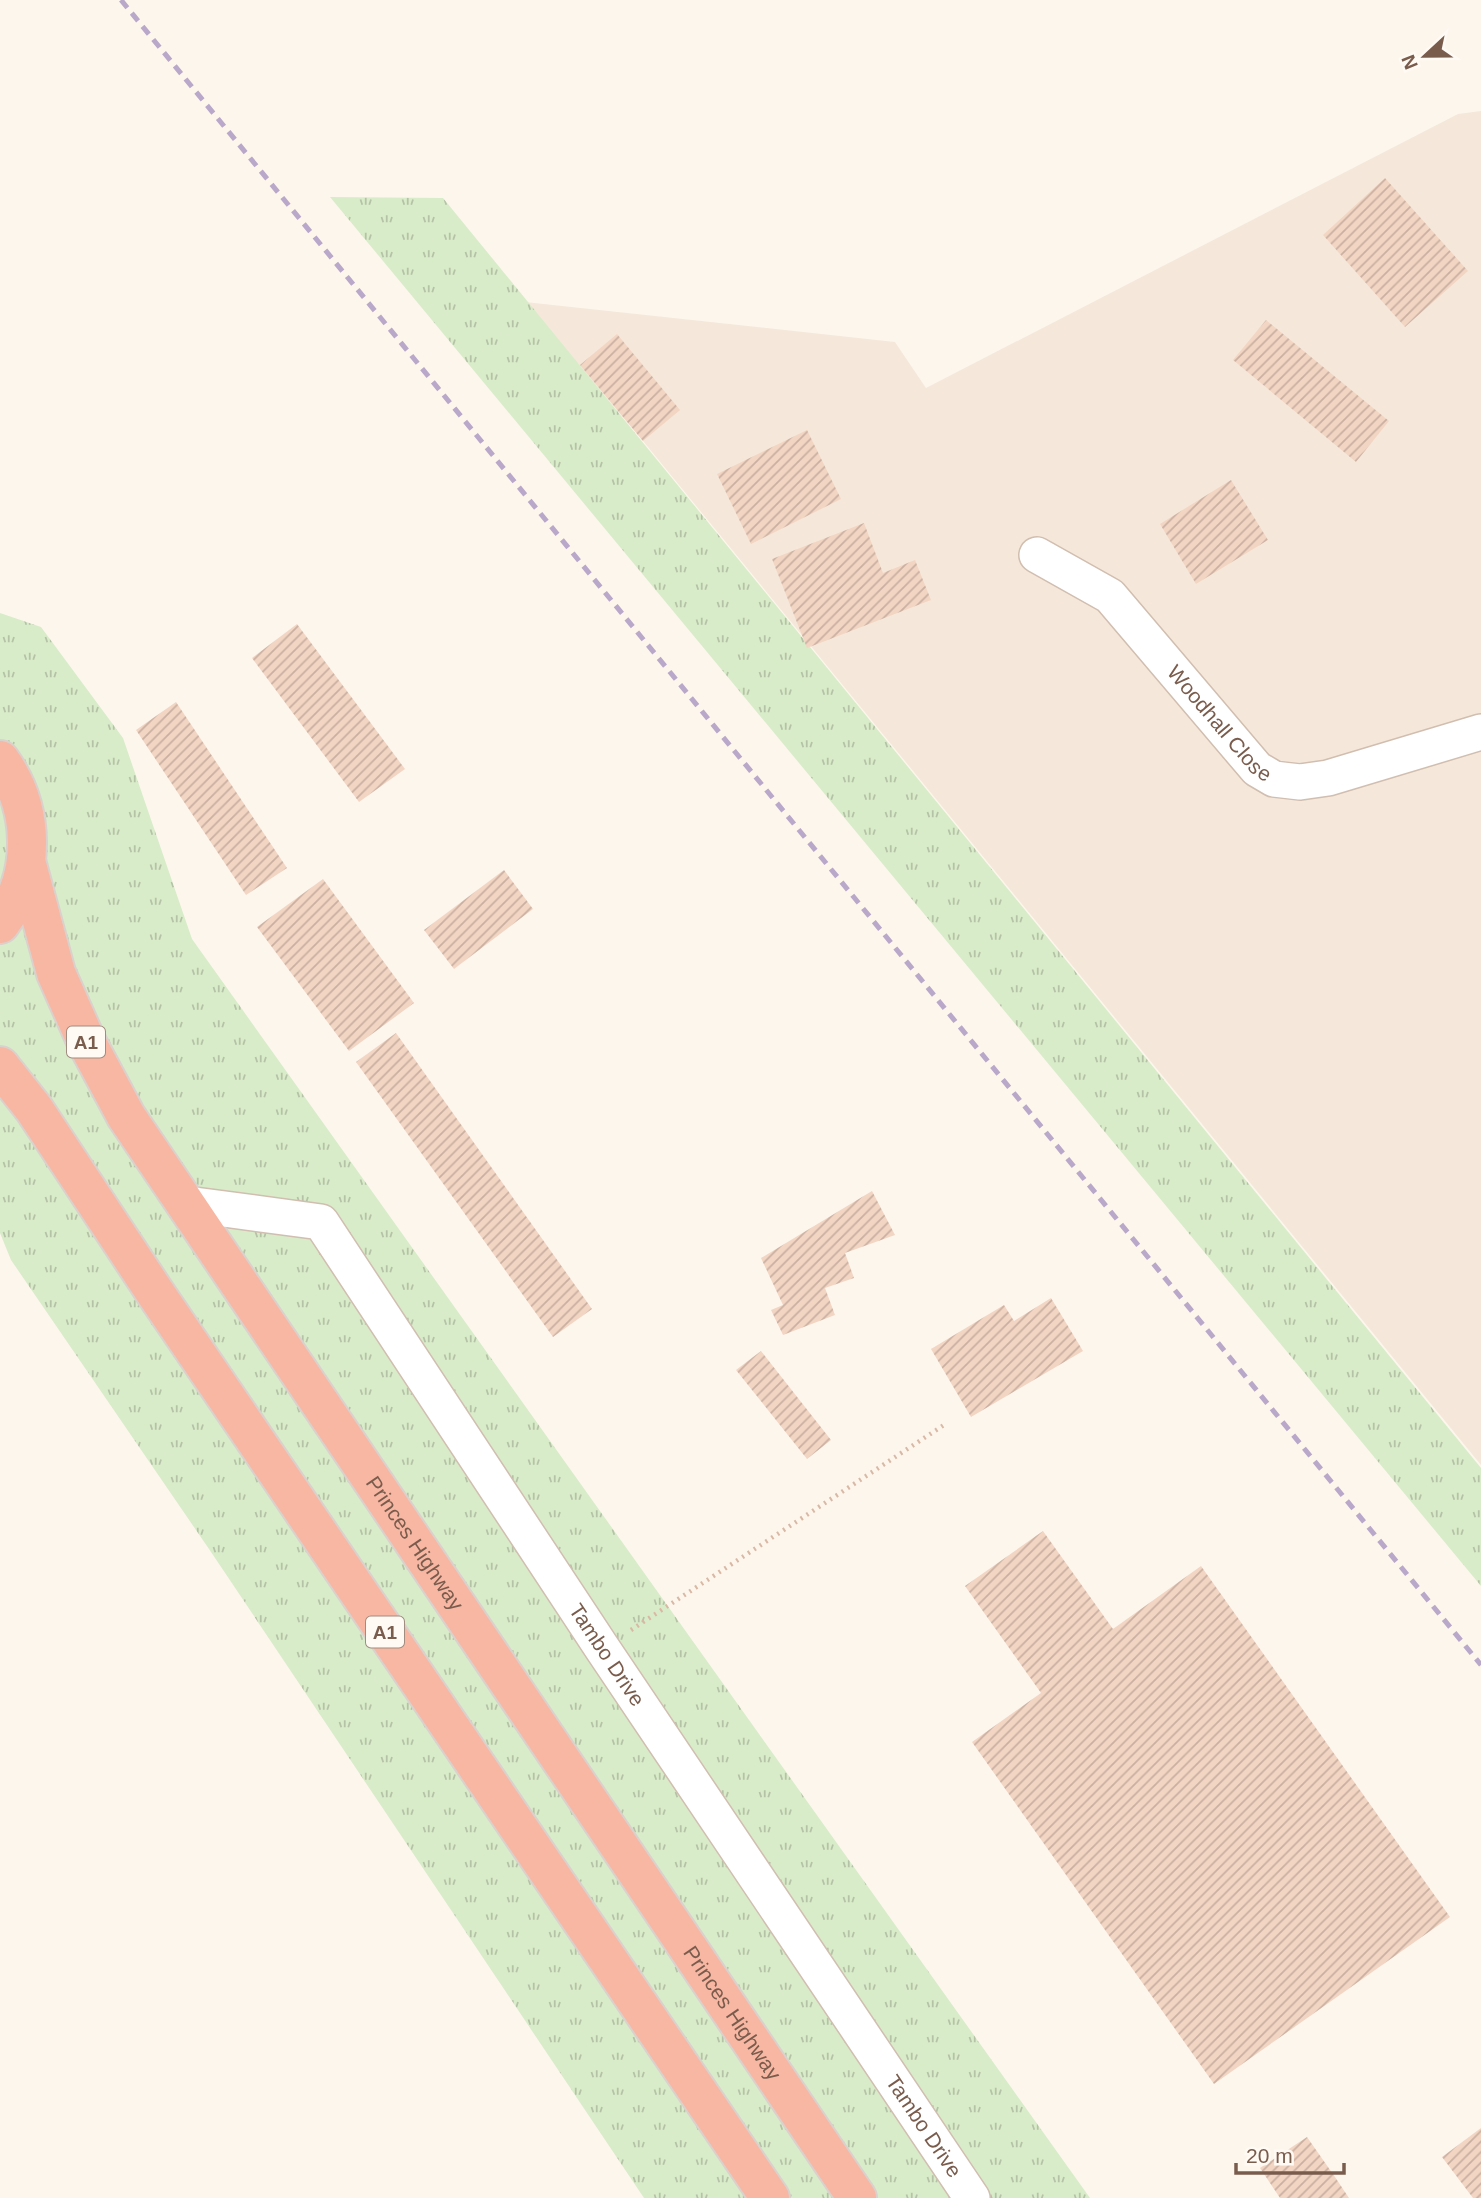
<svg xmlns="http://www.w3.org/2000/svg" width="1481" height="2198" font-family="Arial,sans-serif">
<style>
.residential{fill:#f5e8da}
.grass{fill:url(#grass-tufts)}
.building{fill:url(#building-hatch)}
.lines{fill:none;stroke-linecap:round;stroke-linejoin:round}
.street-casing{stroke:#d1beb0;stroke-width:38}
.highway-casing{stroke:#dad1cd;stroke-width:42}
.path{stroke:#d9b8a5;stroke-width:4.5;stroke-dasharray:2 5;stroke-linecap:butt}
.street{stroke:#fff;stroke-width:35}
.highway{stroke:#f7b7a3;stroke-width:38}
.rail{stroke:#b9a8c9;stroke-width:5;stroke-dasharray:10 7;stroke-linecap:butt}
.labels{text-anchor:middle;stroke-width:7;stroke-linejoin:round;paint-order:stroke}
.shield{fill:#fffaf3;stroke:#a28b7f;stroke-width:2}
.shield-label{font-size:19px;font-weight:bold;fill:#7a5c4d}
.street-label{font-size:21px;fill:#7a5c4d;stroke:#fffaf3}
</style>
<defs>
<pattern id="grass-tufts" width="24" height="20" patternUnits="userSpaceOnUse" patternTransform="scale(1.75)"><rect width="24" height="20" fill="#d8ecc9"/><path d="M3 7l-1-3M5 7V3M7 7l1-3M15 17l-1-3M17 17v-4M19 17l1-3" fill="none" stroke="#b4c2a5"/></pattern>
<pattern id="building-hatch" width="6" height="6" patternUnits="userSpaceOnUse" patternTransform="scale(1.75)"><rect width="6" height="6" fill="#f3d5c3"/><path d="M-1 1l2-2M0 6l6-6M5 7l2-2" fill="none" stroke="#cab0a1"/></pattern>
</defs>
<rect width="100%" height="100%" fill="#fdf6ec"/>
<path class="residential" d="M1481,111v1354l-838,-1024 -118,-139 370,40 31,46 532,-274z"/>
<g class="grass">
<path d="M330,197l113,1 1038,1270v118z"/>
<path d="M0,613l41,14 82,111 69,201 898,1259h-446l-435,-649 -198,-289 -11,-27z"/>
</g>
<g class="building">
<path d="M1385,178l83,93 -63,56 -82,-92z"/>
<path d="M1266,320l123,101 -33,41 -123,-102z"/>
<path d="M617,334l63,76 -37,31 -63,-76z"/>
<path d="M807,430l34,69 -90,45 -34,-70z"/>
<path d="M1231,480l37,60 -72,44 -36,-60z"/>
<path d="M864,523l19,50 32,-13 16,40 -124,48 -35,-89z"/>
<path d="M297,624l108,145 -46,33 -107,-144z"/>
<path d="M176,702l111,166 -41,27 -110,-165z"/>
<path d="M504,870l29,39 -79,60 -30,-39z"/>
<path d="M323,879l91,124 -65,48 -92,-124z"/>
<path d="M396,1033l196,276 -39,28 -197,-275z"/>
<path d="M872,1191l23,44 -50,18 9,25 -29,10 10,27 -52,20 -12,-25 12,-5 -22,-47z"/>
<path d="M1051,1298l32,53 -112,66 -40,-68 73,-44 10,16z"/>
<path d="M761,1351l70,89 -24,19 -71,-89z"/>
<path d="M1043,1531l70,98 88,-63 249,351 -236,167 -242,-342 69,-49 -76,-107z"/>
<path d="M1481,2128v70h-8l-31,-41z"/>
<path d="M1307,2137l28,40 14,21h-69l-20,-30z"/>
</g>
<g class="lines">
<defs>
<g id="street">
<path id="s1" d="M1037,555l73,41 147,173 17,10 26,3 28,-4 153,-46"/>
<path id="s2" d="M187,1204l134,18 281,426 370,550"/>
</g>
<g id="highway">
<path d="M0,760c35,48 37,115 0,164"/>
<path id="s3" d="M26,861l30,112 31,70 39,73 731,1082"/>
<path d="M0,1066l34,43 120,182 616,907"/>
</g>
</defs>
<use href="#street" class="street-casing"/>
<use href="#highway" class="highway-casing"/>
<path class="path" d="M631,1630l313,-205"/>
<use href="#street" class="street"/>
<use href="#highway" class="highway"/>
<path class="rail" d="M121,0l1360,1665"/>
</g>
<g class="labels">
<g class="shield">
<rect x="67" y="1026.5" width="38" height="31" rx="5"/>
<rect x="366" y="1616.5" width="38" height="31" rx="5"/>
</g>
<g class="shield-label">
<text x="86" y="1049">A1</text>
<text x="385" y="1639">A1</text>
</g>
<g class="street-label">
<text dy="7" stroke="none"><textPath href="#s1" startOffset="252">Woodhall Close</textPath></text>
<text dy="7" stroke="none"><textPath href="#s3" startOffset="791">Princes Highway</textPath></text>
<text dy="7" stroke="none"><textPath href="#s2" startOffset="654">Tambo Drive</textPath></text>
<text dy="7" stroke="none"><textPath href="#s3" startOffset="1358">Princes Highway</textPath></text>
<text dy="7" stroke="none"><textPath href="#s2" startOffset="1222">Tambo Drive</textPath></text>
</g>
</g>
<g transform="translate(1425 56) rotate(248)" stroke="#fffaf3" stroke-width="5" paint-order="stroke">
<path d="M0-5L12 26L0 18L-12 26Z" fill="#7a5c4d"/>
<text y="-10" font-size="19" font-weight="bold" text-anchor="middle" fill="#7a5c4d">N</text>
</g>
<path d="M1236 2163v10h108v-10" fill="none" stroke="#7a5c4d" stroke-width="3.5"/>
<text x="1246" y="2163" font-size="21" fill="#7a5c4d" stroke="#fffaf3" stroke-width="5" paint-order="stroke">20 m</text>
</svg>
